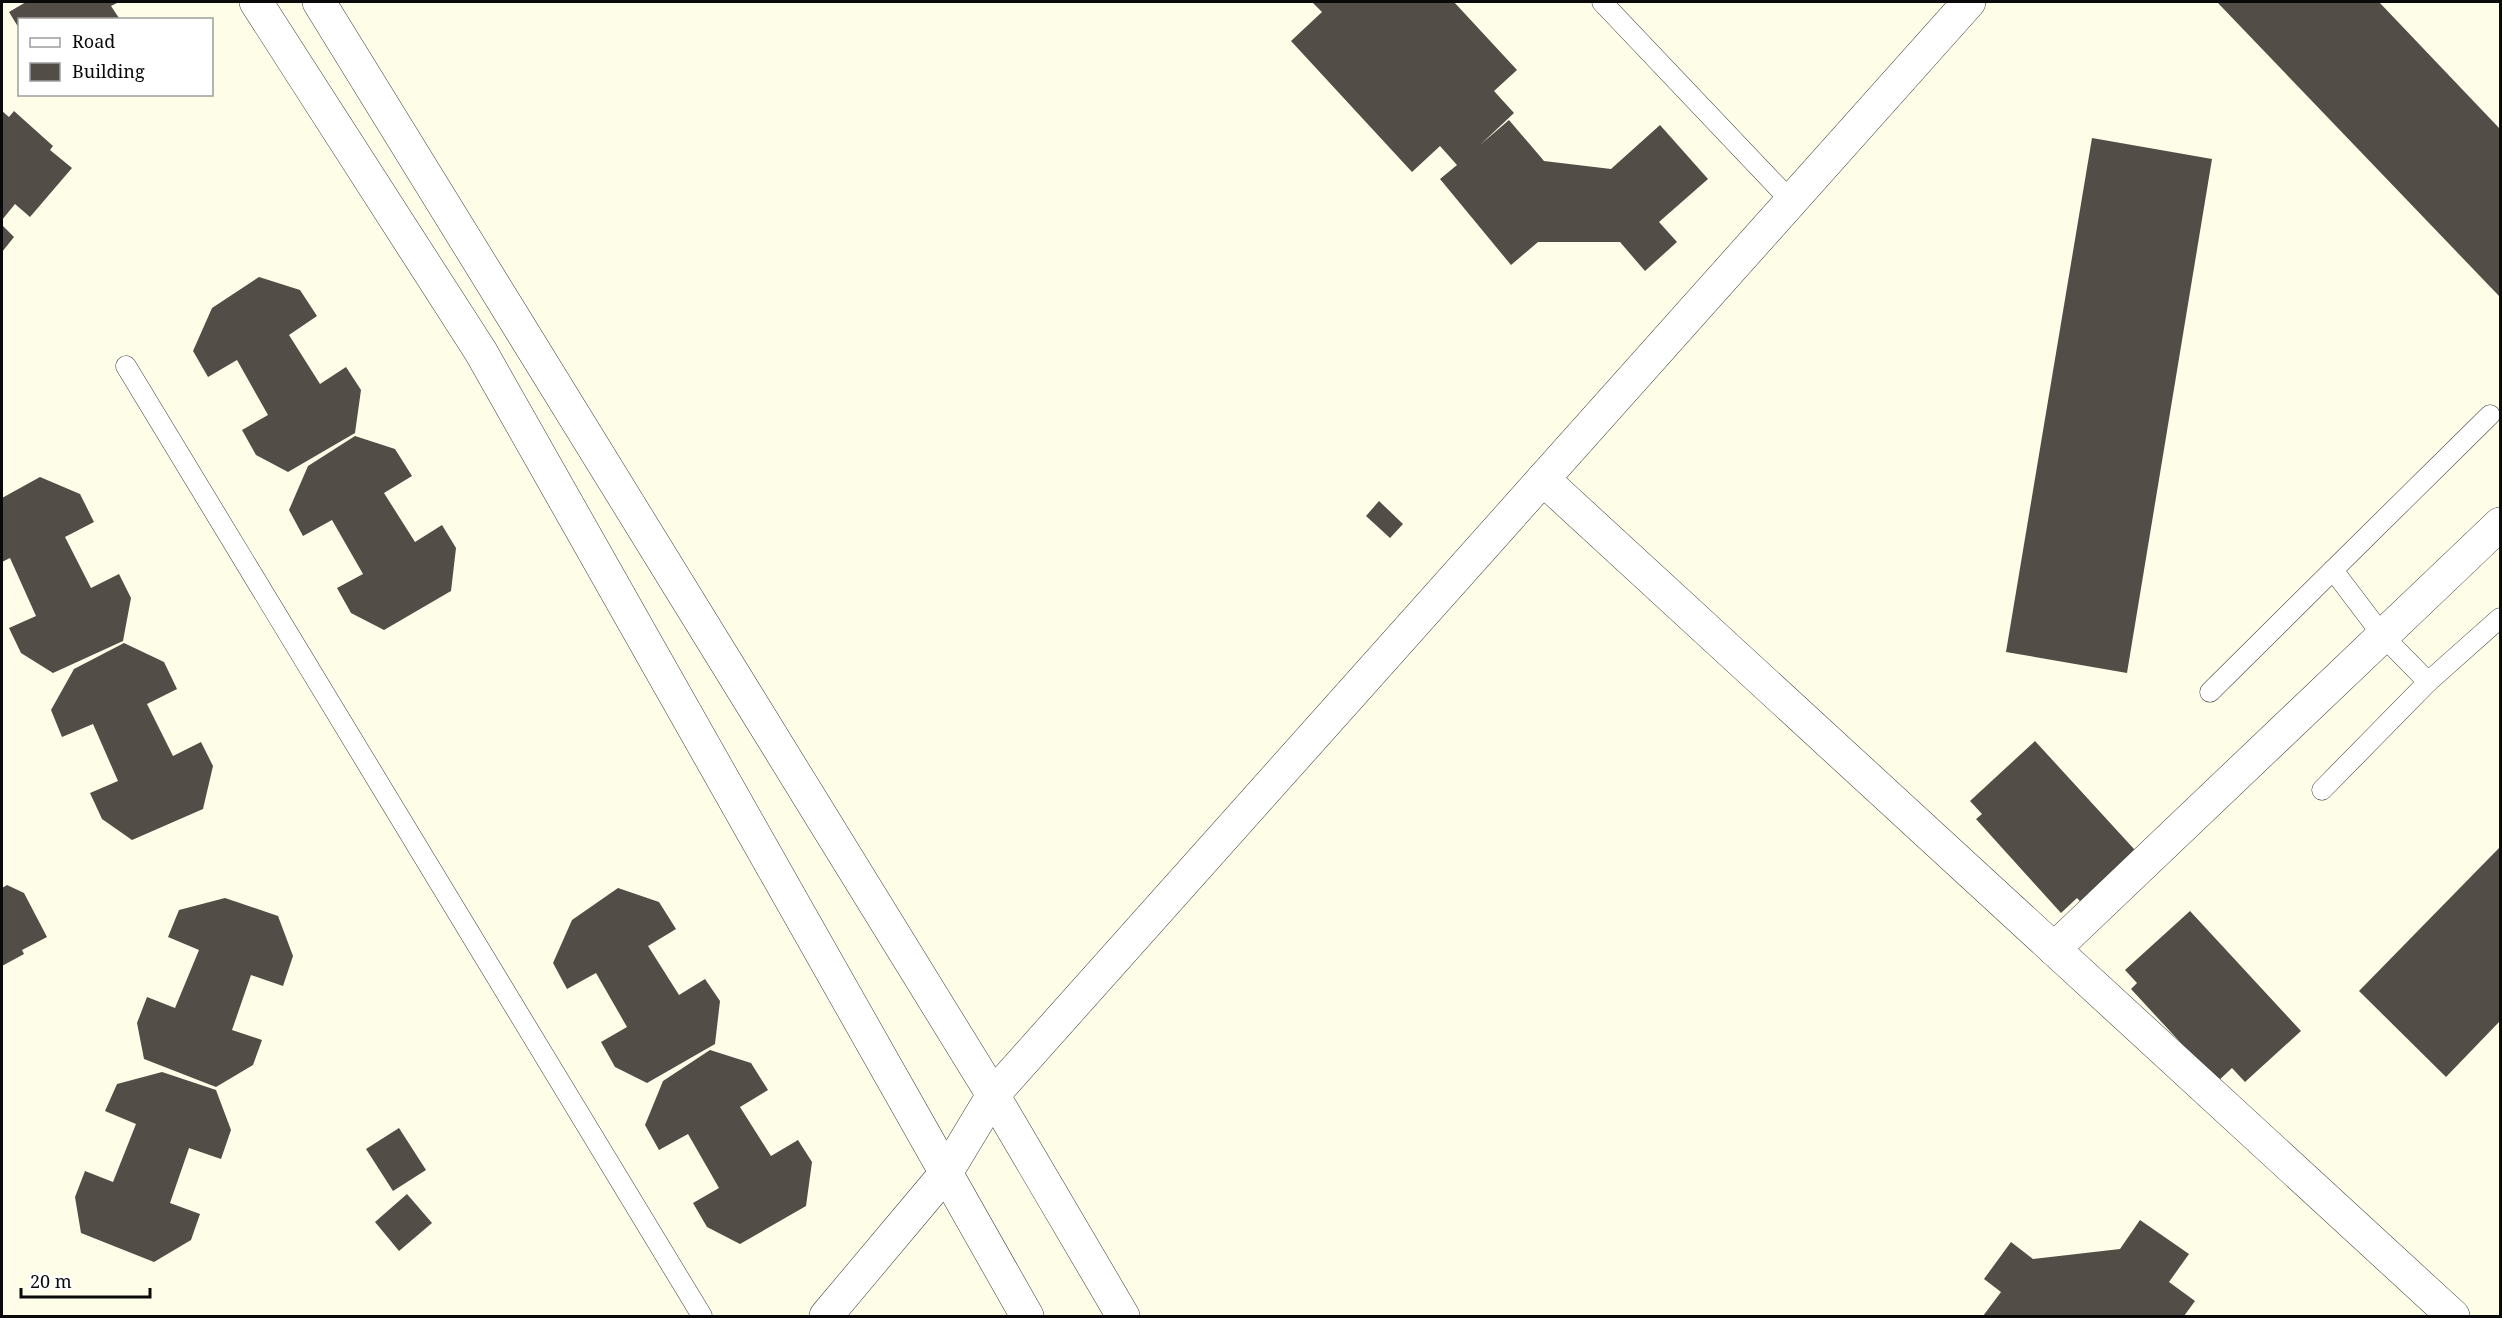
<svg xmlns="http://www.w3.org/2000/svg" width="2502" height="1318" font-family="'Noto Serif',serif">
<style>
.building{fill:#524d47}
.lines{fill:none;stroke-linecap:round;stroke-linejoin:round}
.lane-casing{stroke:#3d3d3d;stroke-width:21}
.street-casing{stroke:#3d3d3d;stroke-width:34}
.lane{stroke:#fff;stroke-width:20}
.street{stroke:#fff;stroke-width:33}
</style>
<rect width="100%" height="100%" fill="#fefde8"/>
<g class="building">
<path d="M26,2h93l-8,4 8,12 -99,2v10l-11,-18z"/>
<path d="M1312,2h142l63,68 -23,21 20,22 -34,32 29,-25 35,41 67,8 49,-44 48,54 -49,43 18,20 -32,29 -25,-29h-82l-27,23 -71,-86 17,-14 -17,-19 -28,26 -121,-131 31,-29z"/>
<path d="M2217,2h162l121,127v168z"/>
<path d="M2,111l7,6 5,-6 39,35 -3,4 22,18 -42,49 -15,-13 -13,16z"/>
<path d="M2092,138l120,21 -85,514 -121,-21z"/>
<path d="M2,225l12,12 -12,15z"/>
<path d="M259,277l41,13 17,26 -28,19 31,49 26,-17 15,23 -6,43 -67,39 -32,-17 -14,-25 26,-15 -31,-55 -29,17 -15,-26 19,-43z"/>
<path d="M355,436l40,13 17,27 -28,17 31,49 27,-17 14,23 -5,43 -67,39 -33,-17 -14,-25 26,-14 -31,-54 -29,16 -14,-26 19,-44z"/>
<path d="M40,477l40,17 14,28 -29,15 26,51 28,-14 12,24 -8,43 -70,32 -32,-20 -12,-25 27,-12 -26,-58 -8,4v-64z"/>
<path d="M1379,501l24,23 -13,14 -24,-22z"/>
<path d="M124,643l40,19 13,27 -30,15 26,52 28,-14 12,24 -10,43 -71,31 -30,-21 -12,-26 28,-12 -25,-57 -31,13 -11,-27 23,-41z"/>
<path d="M2035,741l110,120 -55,51 -13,-14 -16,15 -85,-94 6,-5 -12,-13z"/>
<path d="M2500,847v174l-54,56 -87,-86z"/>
<path d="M7,885l17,8 23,44 -25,13 2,4 -22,12v-78z"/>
<path d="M618,888l41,14 17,27 -28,17 31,49 26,-16 15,22 -5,43 -68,39 -32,-16 -14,-25 26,-15 -31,-54 -29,16 -14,-26 19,-43z"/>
<path d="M225,898l53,18 15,40 -10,30 -32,-11 -19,55 30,10 -9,25 -37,22 -72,-28 -7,-36 10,-26 28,11 24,-58 -31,-13 11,-27z"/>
<path d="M2190,911l111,120 -56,51 -13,-14 -15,14 -86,-93 6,-6 -12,-13z"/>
<path d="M710,1050l41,13 17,27 -28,17 31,49 27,-16 14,22 -6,44 -66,38 -33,-17 -14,-24 26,-15 -31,-54 -29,16 -14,-25 18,-44z"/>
<path d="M162,1072l54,18 15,40 -10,29 -32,-11 -19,55 30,11 -9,26 -37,22 -73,-29 -6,-36 10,-26 28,11 23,-58 -31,-13 12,-27z"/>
<path d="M399,1128l27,42 -33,21 -27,-42z"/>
<path d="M407,1194l25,29 -33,28 -24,-29z"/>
<path d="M2140,1220l49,34 -20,28 26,19 -11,15h-201l18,-24 -17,-13 27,-37 22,17 87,-10z"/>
</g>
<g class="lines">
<defs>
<g id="lane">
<path d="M1602,2l189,199"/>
<path d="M126,366l576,950"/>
<path d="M2428,682l72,-64"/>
<path d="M2210,692l123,-122"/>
<path d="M2322,790l106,-108 -45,-46 -50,-66 157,-155"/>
</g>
<g id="street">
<path d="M256,2l225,350 546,964"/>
<path d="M319,2l674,1093 130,221"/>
<path d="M1543,479l910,837"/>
<path d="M2054,949l446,-425"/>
<path d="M826,1316l120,-143 47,-78 976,-1093"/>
</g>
</defs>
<use href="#lane" class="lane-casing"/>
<use href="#street" class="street-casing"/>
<use href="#lane" class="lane"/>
<use href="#street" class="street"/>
</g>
<rect width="2502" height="1318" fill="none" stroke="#0a0a0a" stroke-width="6"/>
<rect x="18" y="18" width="195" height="78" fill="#ffffff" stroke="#9d9d9d" stroke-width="1.5"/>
<rect x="30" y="38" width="30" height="9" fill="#ffffff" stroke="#9d9d9d" stroke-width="1.5"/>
<text x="72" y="48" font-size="18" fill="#0a0a0a">Road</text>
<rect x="30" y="63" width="30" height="18" fill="#524d47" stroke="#9d9d9d" stroke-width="1.5"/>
<text x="72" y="78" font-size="18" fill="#0a0a0a">Building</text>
<path d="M21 1288v9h129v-9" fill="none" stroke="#0a0a0a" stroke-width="3"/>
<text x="30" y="1288" font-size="18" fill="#0a0a0a" stroke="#ffffff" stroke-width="4.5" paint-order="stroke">20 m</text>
</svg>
